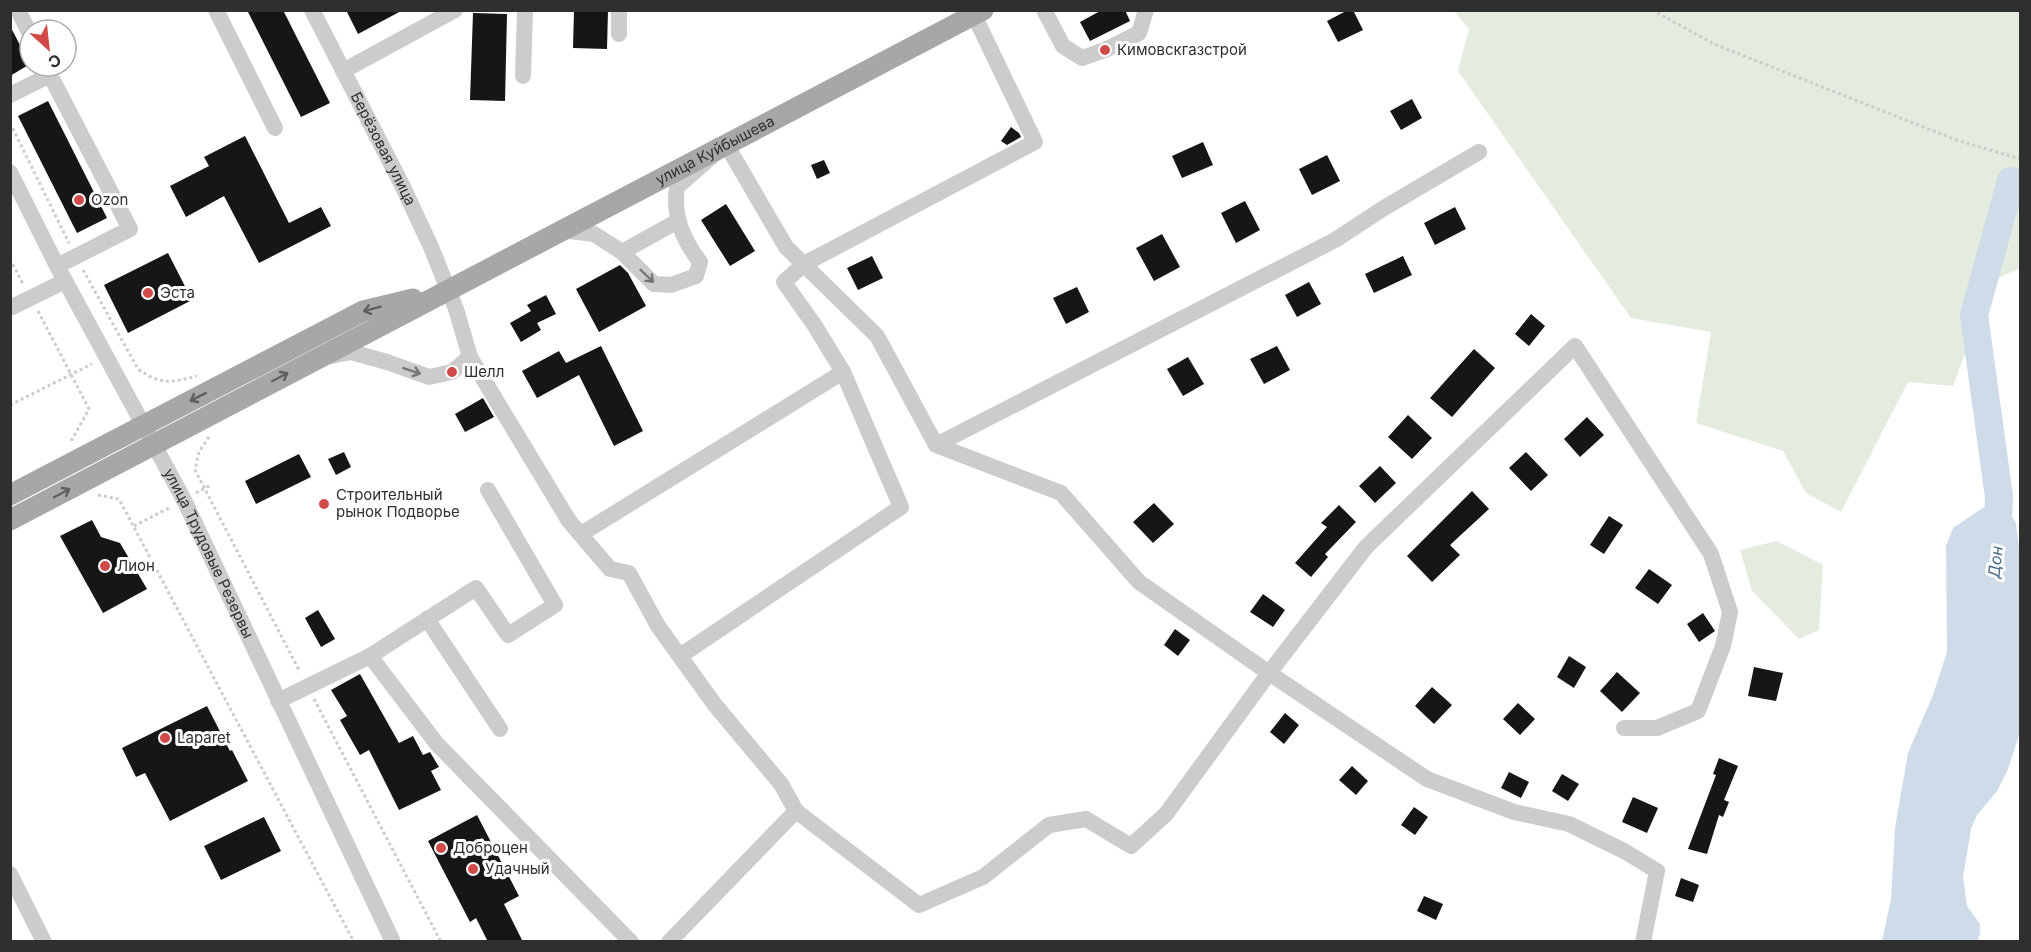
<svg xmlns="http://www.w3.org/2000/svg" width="2031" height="952" font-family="Inter,sans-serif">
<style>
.green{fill:#e4ebdf}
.water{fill:#cedbe8}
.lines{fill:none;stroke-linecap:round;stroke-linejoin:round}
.river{stroke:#cedbe8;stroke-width:28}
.building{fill:#161616}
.path{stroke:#ccc;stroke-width:3;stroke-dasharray:3 3;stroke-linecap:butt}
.minor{stroke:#ccc;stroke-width:16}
.major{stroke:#a7a7a7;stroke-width:21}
.oneway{stroke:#767676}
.oneway2{stroke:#5f5f5f}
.poi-dot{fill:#d14a47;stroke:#fff;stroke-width:2}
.labels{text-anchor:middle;stroke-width:6;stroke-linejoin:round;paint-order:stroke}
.poi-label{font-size:15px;fill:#2f2f2f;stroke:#fff;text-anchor:start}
.street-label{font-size:15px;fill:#2f2f2f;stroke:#fff}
.water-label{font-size:16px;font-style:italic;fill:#476988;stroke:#fff}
</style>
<rect width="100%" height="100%" fill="#fff"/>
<g class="green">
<path d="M1454,11h566v257l-28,13 -39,105 -45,-4 -67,130 -35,-19 -23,-42 -87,-28 15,-91 -80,-14 -173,-247 11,-42z"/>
<path d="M1777,541l46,24 -4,65 -20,9 -47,-48 -12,-41z"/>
</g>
<path class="water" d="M1999,497l17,26 4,33v176l-12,37 -11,22 -20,24 -6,14 -8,48 4,29 13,18v10l-3,7h-95l9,-42 4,-71 13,-75 25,-58 14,-43 -1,-106 7,-18z"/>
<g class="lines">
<path class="river" d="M1997,536l2,-39 -25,-182 37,-134"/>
</g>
<g class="building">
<path d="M247,10h36l47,93 -29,14z"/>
<path d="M346,10h57l-45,24z"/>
<path d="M574,10h34l-1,39 -34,-1z"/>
<path d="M1102,10h23l5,11 -40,20 -10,-19z"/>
<path d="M1348,10h5l10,20 -25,12 -11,-21z"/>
<path d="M473,13l34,1 -2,87 -35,-1z"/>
<path d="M10,26l20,38 -20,12z"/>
<path d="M1412,99l10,19 -21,12 -11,-19z"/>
<path d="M48,101l59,117 -30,15 -59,-117z"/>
<path d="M1011,127l8,6 2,4 -14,8 -6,-4z"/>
<path d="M245,136l44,87 32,-16 10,19 -72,37 -35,-67 -38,21 -16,-31 39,-20 -5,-9z"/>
<path d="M1203,142l10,23 -31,13 -10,-22z"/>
<path d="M1327,155l13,26 -28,14 -13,-26z"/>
<path d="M824,160l6,13 -13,6 -6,-14z"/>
<path d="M1245,201l15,29 -24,13 -15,-30z"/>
<path d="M726,204l29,47 -25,15 -29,-46z"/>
<path d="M1455,207l11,22 -31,16 -11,-22z"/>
<path d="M1162,234l18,33 -26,14 -18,-33z"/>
<path d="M168,253l24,47 -64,33 -24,-48z"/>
<path d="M872,256l11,22 -25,12 -11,-22z"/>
<path d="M1403,256l9,19 -38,18 -9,-19z"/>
<path d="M620,265l8,8 18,33 -47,26 -23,-43z"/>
<path d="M1309,282l12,22 -24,13 -12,-22z"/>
<path d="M1077,287l12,25 -23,12 -13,-26z"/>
<path d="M546,295l10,19 -19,9 4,7 -20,12 -11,-19 21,-12 -4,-6z"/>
<path d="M1531,314l14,12 -16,20 -14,-12z"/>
<path d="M601,346l42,85 -29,15 -35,-71 -42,23 -15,-27 37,-20 7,12z"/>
<path d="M1277,346l13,24 -26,14 -14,-25z"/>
<path d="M1474,349l21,19 -43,49 -22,-19z"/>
<path d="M1188,357l16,27 -21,12 -16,-27z"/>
<path d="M483,398l11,19 -29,15 -10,-18z"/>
<path d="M1408,415l24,23 -20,21 -24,-22z"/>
<path d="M1587,417l17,18 -24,22 -16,-18z"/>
<path d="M344,452l7,15 -15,8 -8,-16z"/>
<path d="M1526,452l22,23 -17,16 -22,-23z"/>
<path d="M299,454l12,23 -55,27 -11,-23z"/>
<path d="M1380,466l16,17 -21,20 -16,-17z"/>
<path d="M1472,491l17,18 -39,36 10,10 -28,27 -25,-26z"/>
<path d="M1154,503l20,21 -21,19 -20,-21z"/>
<path d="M1339,505l17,17 -31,32 3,3 -17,20 -16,-14 32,-36 -6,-4z"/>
<path d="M1609,516l14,9 -19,29 -14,-9z"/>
<path d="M92,520l9,17 19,6 27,46 -44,24 -43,-77z"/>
<path d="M1649,569l23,16 -14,19 -23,-16z"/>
<path d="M1263,594l22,16 -12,17 -23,-15z"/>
<path d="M318,610l17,29 -14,8 -16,-29z"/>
<path d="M1703,613l12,18 -16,11 -12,-18z"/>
<path d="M1175,629l15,11 -12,16 -14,-11z"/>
<path d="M1569,656l17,11 -12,21 -17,-11z"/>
<path d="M1754,667l29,6 -7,28 -28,-5z"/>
<path d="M1617,672l23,21 -18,19 -22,-21z"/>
<path d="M360,674l39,69 14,-7 10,19 7,-3 9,15 -8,4 10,19 -42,20 -30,-60 -9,5 -20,-35 7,-4 -16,-26z"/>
<path d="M1432,687l20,18 -18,19 -19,-18z"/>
<path d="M1518,703l17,16 -15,16 -17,-16z"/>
<path d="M207,706l23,45 2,-1 16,31 -78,40 -25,-48 -9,4 -14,-29z"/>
<path d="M1285,713l14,12 -15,19 -14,-12z"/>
<path d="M1719,758l19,8 -14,34 5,2 -6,15 -4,-2 -12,39 -19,-5 28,-74 -3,-1z"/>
<path d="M1352,766l16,15 -12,14 -17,-15z"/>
<path d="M1509,772l20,10 -8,16 -20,-10z"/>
<path d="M1562,774l17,10 -11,17 -16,-10z"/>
<path d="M1633,797l25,11 -11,25 -25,-11z"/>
<path d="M1414,807l14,10 -13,18 -14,-10z"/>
<path d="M477,815l42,81 -15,8 19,38h-35l-12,-24 -6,4 -42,-81z"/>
<path d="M264,817l17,34 -60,29 -17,-34z"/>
<path d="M1681,878l18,7 -6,17 -18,-6z"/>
<path d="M1424,896l19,8 -7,16 -19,-9z"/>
</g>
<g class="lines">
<g class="path">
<path d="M1652,10l62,34 242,96 64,19"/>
<path d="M10,123l59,120"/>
<path d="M10,259l13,25"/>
<path d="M83,270l55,99c23,16 32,14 59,7"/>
<path d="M38,311l51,98 -19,34"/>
<path d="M10,405l82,-41"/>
<path d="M209,437l-10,15 -4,18 105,202"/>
<path d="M196,493l15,-8"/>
<path d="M98,495l21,4 235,443"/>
<path d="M134,526l35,-18"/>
<path d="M314,699l127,243"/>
</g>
<g class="minor">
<path d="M18,10l12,24"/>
<path d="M216,10l59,118"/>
<path id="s1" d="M312,10l91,177 28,60 25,62 14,48 99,164 41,48 19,4 29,53 57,79 66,79 15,27"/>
<path d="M1044,10l19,36 19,12 23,-8 34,-17 7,-23"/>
<path d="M619,34v-24"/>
<path d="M343,71l112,-61"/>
<path d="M50,75l80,154 -73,37"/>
<path d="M523,76l2,-66"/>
<path d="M10,95l40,-20 -4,-8"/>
<path id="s2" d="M10,172l47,94 127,234 209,442"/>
<path d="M562,230l32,4 28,18 32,32 17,1 25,-9 4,-14c-18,-24 -27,-46 -23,-75l49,-43 60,103 91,89 59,109 125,48 78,89 130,91 158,106 87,33 55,12 55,27 33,20 -14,71"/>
<path d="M622,252l56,-31"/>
<path d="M10,308l55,-27"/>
<path d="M331,356l20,-4 36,10 42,15 23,-5 18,-15"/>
<path d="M936,445l399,-205 49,-32 95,-56"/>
<path d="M581,534l262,-162 -28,-46 -31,-44 20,-18 231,-122 -61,-127"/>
<path d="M427,619l73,110"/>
<path d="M370,656l106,-68 32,47 47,-30 -67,-115"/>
<path d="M680,656l221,-149 -58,-135"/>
<path d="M278,701l92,-45 67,88 194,198"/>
<path d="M10,874l34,68"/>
<path d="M669,942l127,-131 123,94 64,-28 66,-52 37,-6 45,27 35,-32 103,-141 97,-126 209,-201 136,208 19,58 -7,34 -25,65 -41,17h-33"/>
</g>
<g class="major">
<path d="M10,495l353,-184 50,-12"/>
<path id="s3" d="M10,520l973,-510"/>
</g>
</g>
<defs><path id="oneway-shaft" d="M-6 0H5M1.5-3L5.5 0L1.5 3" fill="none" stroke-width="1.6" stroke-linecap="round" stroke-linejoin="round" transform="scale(1.5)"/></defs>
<g class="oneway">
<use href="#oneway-shaft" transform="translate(647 276) rotate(44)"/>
<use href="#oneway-shaft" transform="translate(412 371) rotate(19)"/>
</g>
<g class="oneway2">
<use href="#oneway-shaft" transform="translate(372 309) rotate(165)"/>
<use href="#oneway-shaft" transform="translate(280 377) rotate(-28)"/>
<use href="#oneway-shaft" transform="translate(198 397) rotate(153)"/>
<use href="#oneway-shaft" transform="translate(62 493) rotate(-28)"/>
</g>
<g class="poi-dot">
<circle cx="1105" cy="50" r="6"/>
<circle cx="79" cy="200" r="6"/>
<circle cx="148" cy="293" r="6"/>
<circle cx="452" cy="372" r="6"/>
<circle cx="324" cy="504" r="6"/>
<circle cx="105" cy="566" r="6"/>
<circle cx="165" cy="738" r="6"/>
<circle cx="441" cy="848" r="6"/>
<circle cx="473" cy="869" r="6"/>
</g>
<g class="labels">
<g class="poi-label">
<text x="1117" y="55">Кимовскгазстрой</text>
<text x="91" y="205">Ozon</text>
<text x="160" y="298">Эста</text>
<text x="464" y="377">Шелл</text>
<text x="336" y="500">Строительный<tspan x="336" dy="17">рынок Подворье</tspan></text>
<text x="117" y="571">Лион</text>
<text x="177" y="743">Laparet</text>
<text x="453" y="853">Доброцен</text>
<text x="485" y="874">Удачный</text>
</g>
<g class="street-label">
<text dy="5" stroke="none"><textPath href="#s1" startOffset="156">Берёзовая улица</textPath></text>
<text dy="5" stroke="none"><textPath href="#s3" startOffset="796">улица Куйбышева</textPath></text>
<text dy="5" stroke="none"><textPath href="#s2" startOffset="430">улица Трудовые Резервы</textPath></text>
</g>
<g class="water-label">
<text transform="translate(1995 562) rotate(-84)" y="6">Дон</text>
</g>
</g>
<rect width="2031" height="952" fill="none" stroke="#2f2f2f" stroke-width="24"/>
<g transform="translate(48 48) rotate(153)"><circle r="28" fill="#ffffff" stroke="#acacac" stroke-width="1.5"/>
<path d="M0-4.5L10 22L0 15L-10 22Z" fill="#d14a47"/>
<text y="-9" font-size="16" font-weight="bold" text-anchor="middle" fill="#2f2f2f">С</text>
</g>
</svg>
